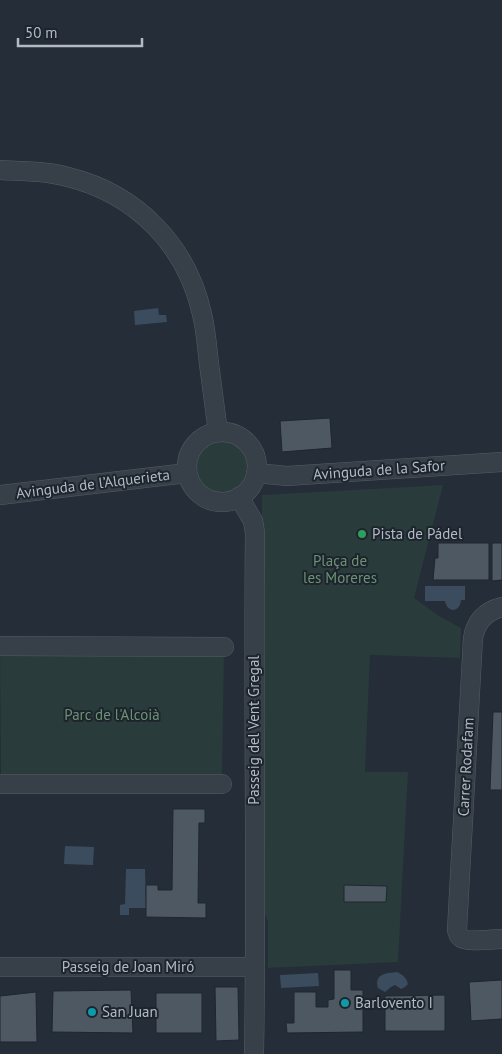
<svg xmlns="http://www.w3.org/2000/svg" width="502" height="1054" font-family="'PT Sans',sans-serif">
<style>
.green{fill:#293b3b}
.water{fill:#3b4c5f}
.building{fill:#4d5863;stroke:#1f262f}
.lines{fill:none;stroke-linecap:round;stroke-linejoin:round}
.street-casing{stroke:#555d66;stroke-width:20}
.street{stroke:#373f48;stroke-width:19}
.leisure-dot{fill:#2e9e5b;stroke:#1d242d;stroke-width:2}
.culture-dot{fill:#0f9aa8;stroke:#1d242d;stroke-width:2}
.labels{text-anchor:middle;stroke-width:4;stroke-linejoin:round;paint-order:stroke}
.street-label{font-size:15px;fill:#b2bac4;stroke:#1d242d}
.poi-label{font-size:15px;fill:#b2bac4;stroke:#1d242d;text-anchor:start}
.park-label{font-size:15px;fill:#6c9373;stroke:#1d242d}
</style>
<rect width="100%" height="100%" fill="#242d38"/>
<g class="green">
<circle cx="221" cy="467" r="27"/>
<path d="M443,485l-29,113 22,16 25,14 -1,30 -90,-3 -5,117h43l-10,190 -130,6v-47l-6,-13v-413z"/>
<path d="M0,651l224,1 -2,124 -221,2z"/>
</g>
<g class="water">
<path d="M158,308l1,7h7l1,7 -32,3 -1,-14z"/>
<path d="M425,586h40v14h-4c-1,13 -14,13 -16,1h-20z"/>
<path d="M65,846l29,1 -1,18 -29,-1z"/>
<path d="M126,869h19l1,39h-17v7h-9v-10l5,-1z"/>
<path d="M397,972c6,3 9,5 11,12l-3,3 -4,2 -6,-4 -4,2 -6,5 -7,-4c-4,-14 8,-15 19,-16z"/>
<path d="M318,973l1,13 -38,2 -1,-13z"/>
</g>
<g class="building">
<path d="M330,418l2,30 -50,4 -2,-31z"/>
<path d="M438,543h51v37h-56l2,-22h3z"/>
<path d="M492,543h10v37l-10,1z"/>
<path d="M493,712h9v78h-12z"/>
<path d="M173,809h32v14h-6l-1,80h8v15l-60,-1v-32h12v5h14z"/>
<path d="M344,885l43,1 -1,16h-42z"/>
<path d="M334,970h17v20h12v42l-76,1 -1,-10h8v-31h22v15h12v-7l6,-1z"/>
<path d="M502,980v39l-31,2 -2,-39z"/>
<path d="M215,987h23l1,53 -23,1z"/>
<path d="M131,990l2,43 -81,-1 1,-41z"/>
<path d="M36,992l1,50h-37v-46z"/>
<rect x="156" y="993" width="46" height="40"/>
<path d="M445,995v36h-60v-35z"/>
</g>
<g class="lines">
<defs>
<g id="street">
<path d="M0,170c23,1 46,1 68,7 69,17 119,69 134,137 4,16 5,33 7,50 3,22 6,45 9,68"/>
<circle cx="222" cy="467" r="35"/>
<path d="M256,473l31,3 215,-14"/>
<path d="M0,495l187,-22"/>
<path d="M239,497l14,24 2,12c-2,173 2,347 -1,521"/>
<path d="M502,607c-16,4 -26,14 -29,31l-16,292c1,3 1,5 3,7 6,6 33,2 42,2"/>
<path d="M0,646l224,1"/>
<path d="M0,784h222"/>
<path d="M0,967h255"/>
</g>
</defs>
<use href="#street" class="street-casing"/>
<use href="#street" class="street"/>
</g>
<circle class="leisure-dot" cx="362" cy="534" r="5"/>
<g class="culture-dot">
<circle cx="345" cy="1003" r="5"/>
<circle cx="92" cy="1012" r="5"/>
</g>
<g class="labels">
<g class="street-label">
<text transform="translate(379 470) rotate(-4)" y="5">Avinguda de la Safor</text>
<text transform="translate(93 484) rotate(-7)" y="5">Avinguda de l’Alquerieta</text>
<text transform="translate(254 730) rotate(-90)" y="5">Passeig del Vent Gregal</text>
<text transform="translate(466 767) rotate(-87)" y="5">Carrer Rodafam</text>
<text x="128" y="972">Passeig de Joan Miró</text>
</g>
<g class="poi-label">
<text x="372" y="539">Pista de Pádel</text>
<text x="355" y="1008">Barlovento I</text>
<text x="102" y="1017">San Juan</text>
</g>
<g class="park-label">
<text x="340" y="566">Plaça de<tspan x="340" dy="17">les Moreres</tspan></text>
<text x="112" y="720">Parc de l'Alcoià</text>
</g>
</g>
<path d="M18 38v8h124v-8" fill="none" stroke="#b2bac4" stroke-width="2.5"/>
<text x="25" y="38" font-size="15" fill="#b2bac4" stroke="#1d242d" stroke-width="4" paint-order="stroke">50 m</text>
</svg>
